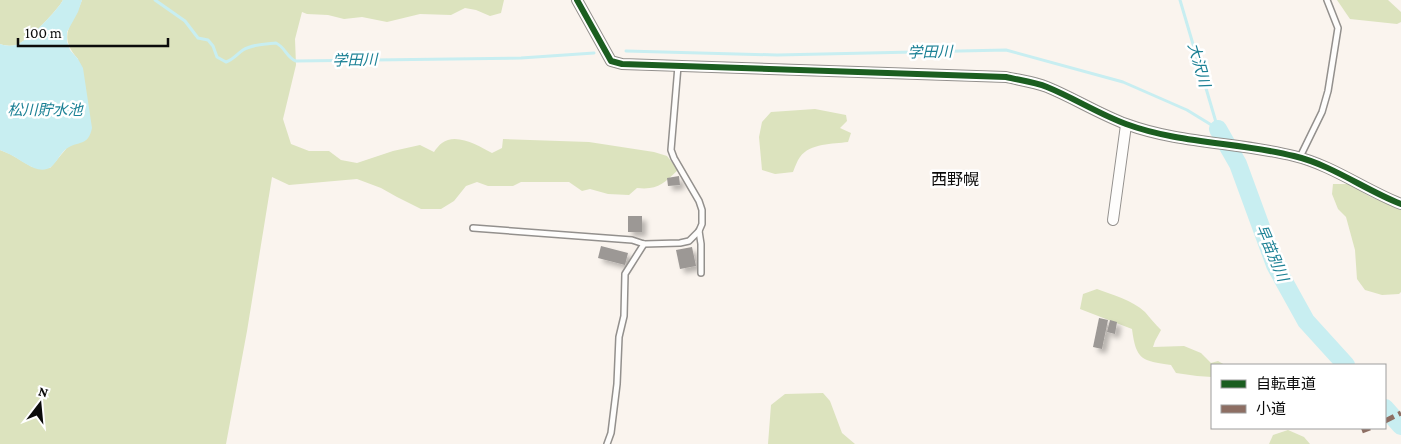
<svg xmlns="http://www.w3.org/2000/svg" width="1401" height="444" font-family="'Crimson Pro','Noto Sans JP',serif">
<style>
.forest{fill:#dce3be}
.water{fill:#c8eef1}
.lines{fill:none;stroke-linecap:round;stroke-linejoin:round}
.stream{stroke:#c8eef1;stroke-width:3}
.river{stroke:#c8eef1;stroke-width:18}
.building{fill:#9c9895;filter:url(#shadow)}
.service-casing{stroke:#93908d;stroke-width:8}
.minor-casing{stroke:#93908d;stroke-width:12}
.service{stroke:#fefdfc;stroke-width:5}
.minor{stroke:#fefdfc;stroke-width:10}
.quiet{stroke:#8d6e63;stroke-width:5;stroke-dasharray:10 5;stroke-linecap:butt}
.cycleway-casing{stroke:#fff;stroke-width:9}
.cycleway{stroke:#1b5e20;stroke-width:6}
.labels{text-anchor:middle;stroke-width:5;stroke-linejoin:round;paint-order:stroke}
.water-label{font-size:15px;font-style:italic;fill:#1c8195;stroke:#fff}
.quarter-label{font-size:16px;fill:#0b0b0b;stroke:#fff}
</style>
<defs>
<filter id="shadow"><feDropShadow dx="4.5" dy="4.5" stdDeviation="2.5" flood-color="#0004"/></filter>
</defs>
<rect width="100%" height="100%" fill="#faf4ee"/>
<g class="forest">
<path d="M0,0h63c-5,10 -36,42 -47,45 -5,1 -11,1 -16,-1z"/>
<path d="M82,0h422l-3,13 -11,3 -14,-6 -11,-2 -14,7 -31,-1 -33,8 -25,-5 -18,2 -16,-4 -21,-1 -5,-2 -7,27 1,26 -13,54 8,25 18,7h20l12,9 16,3 36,-12 27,-6 14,7c2,-3 5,-7 8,-9 14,-11 37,3 50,10l10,-5 1,-9 86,3 65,10 13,4 11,14c-15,14 -20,20 -41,18l-8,7 -21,-1 -18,-5 -8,2 -13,-9h-48l-8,4h-25l-11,-4 -11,4 -12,15 -13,8h-20l-24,-12 -16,-9 -24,-9 -68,6 -17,-8 -25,154 -21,113h-226v-294l10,4 22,13 18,1 16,-19 12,-90c-22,-25 -5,-34 4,-59z"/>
<path d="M1337,0h51l13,12v10l-4,2 -47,-5z"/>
<path d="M815,109l31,6 1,6 -7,7 11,5 -3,9c-15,2 -38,1 -48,15 -3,4 -5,10 -7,15l-18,2 -13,-4 -3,-33 3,-15 9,-10z"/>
<path d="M1333,184h15l21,12 32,14v82l-2,2 -17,1 -17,-5 -8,-11 -2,-29 -9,-33 -8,-8 -6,-15z"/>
<path d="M1097,289c16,6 35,11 48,23 5,6 10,12 16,18l-6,11 -2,6 31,-1 17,7 10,10 7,-2 7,4h-13v12l-15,-1 -21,-3 -5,-8c-29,-4 -35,-5 -39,-36l-52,-20 3,-15z"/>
<path d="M823,393l7,8 12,32 13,11h-87l3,-39 14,-11z"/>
<path d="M1288,430l16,7 6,7h-41l4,-9z"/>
</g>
<path class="water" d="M63,0h19l-4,12 -11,20v9l3,9 8,9 5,9 9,60c-4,19 -13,12 -26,21 -6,5 -9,13 -15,18 -13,9 -29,-7 -40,-12 -3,-2 -7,-3 -11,-5v-106c5,2 11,2 16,1 11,-3 42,-35 47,-45z"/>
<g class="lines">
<g class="stream">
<path d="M155,0l30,21 13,17 10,2 5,6 4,11 9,5c8,-3 11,-8 17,-12 9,-6 23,-6 33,-7 9,4 11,15 20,18l225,-3 73,-5"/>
<path d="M1180,0l38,129"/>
<path d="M626,51l151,4 229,-5 117,32 64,28 31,19"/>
</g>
<g class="river">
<path d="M1218,129l20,35 37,101 31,56 40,44"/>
<path d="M1385,408l16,18"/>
</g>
</g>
<g class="building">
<path d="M679,176l1,9 -12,1 -1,-8z"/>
<rect x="628" y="216" width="14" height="16"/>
<path d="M601,246l27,7 -3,12 -27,-7z"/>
<path d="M692,247l4,19 -16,3 -4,-19z"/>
<path d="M1099,318l9,2 -6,29 -9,-2z"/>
<path d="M1110,320l7,2 -2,12 -8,-2z"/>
</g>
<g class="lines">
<defs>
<g id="service">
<path d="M1300,157l22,-45 6,-21 10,-63 -11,-28"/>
<path d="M473,228l159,12 12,4 36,-1 9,-2 10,-10 3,-7v-14l-3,-9 -25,-43 -3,-8 7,-84"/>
<path d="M699,231l2,13v29"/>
<path d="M607,444l4,-11 6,-49 2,-47 5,-21 1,-42 19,-30"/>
</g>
<g id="minor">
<path d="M577,0l34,61 11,3 384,13c13,3 29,5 41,10 27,11 52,27 79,37 54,20 113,18 168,32 38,9 71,34 107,48"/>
<path d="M1113,220l13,-95"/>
</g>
</defs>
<use href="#service" class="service-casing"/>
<use href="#minor" class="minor-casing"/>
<use href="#service" class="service"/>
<use href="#minor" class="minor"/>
<g class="quiet">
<path d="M1385,421l16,-8"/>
<path d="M1362,431l8,-3"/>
</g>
<defs>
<path id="cycleway" d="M577,0l34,61 11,3 384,13c13,3 29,5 41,10 27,11 52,27 79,37 54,20 113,18 168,32 38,9 71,34 107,48"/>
</defs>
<use href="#cycleway" class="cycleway-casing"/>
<use href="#cycleway" class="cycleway"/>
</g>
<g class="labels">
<g class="water-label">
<text transform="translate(930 52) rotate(-1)" y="5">学田川</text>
<text transform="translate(355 60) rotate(-1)" y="5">学田川</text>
<text transform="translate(1199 65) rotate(74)" y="5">大沢川</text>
<text x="45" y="115">松川貯水池</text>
<text transform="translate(1272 253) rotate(67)" y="5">早苗別川</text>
</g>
<g class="quarter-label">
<text x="955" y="185">西野幌</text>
</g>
</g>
<rect x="1211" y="364" width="175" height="65" fill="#ffffff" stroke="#9d9d9d"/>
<rect x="1221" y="380" width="25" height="8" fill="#1b5e20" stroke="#9d9d9d"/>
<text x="1256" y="389" font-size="15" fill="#0b0b0b">自転車道</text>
<rect x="1221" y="405" width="25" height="8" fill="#8d6e63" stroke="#9d9d9d"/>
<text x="1256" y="414" font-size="15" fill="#0b0b0b">小道</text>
<g transform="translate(40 404) rotate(16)" stroke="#ffffff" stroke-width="4" paint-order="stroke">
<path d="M0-4L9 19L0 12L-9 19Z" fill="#0b0b0b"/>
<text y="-8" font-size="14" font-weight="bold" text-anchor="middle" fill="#0b0b0b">N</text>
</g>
<path d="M18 38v8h150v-8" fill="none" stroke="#0b0b0b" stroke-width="2.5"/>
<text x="25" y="38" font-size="15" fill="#0b0b0b" stroke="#ffffff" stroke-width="4" paint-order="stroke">100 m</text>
</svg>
